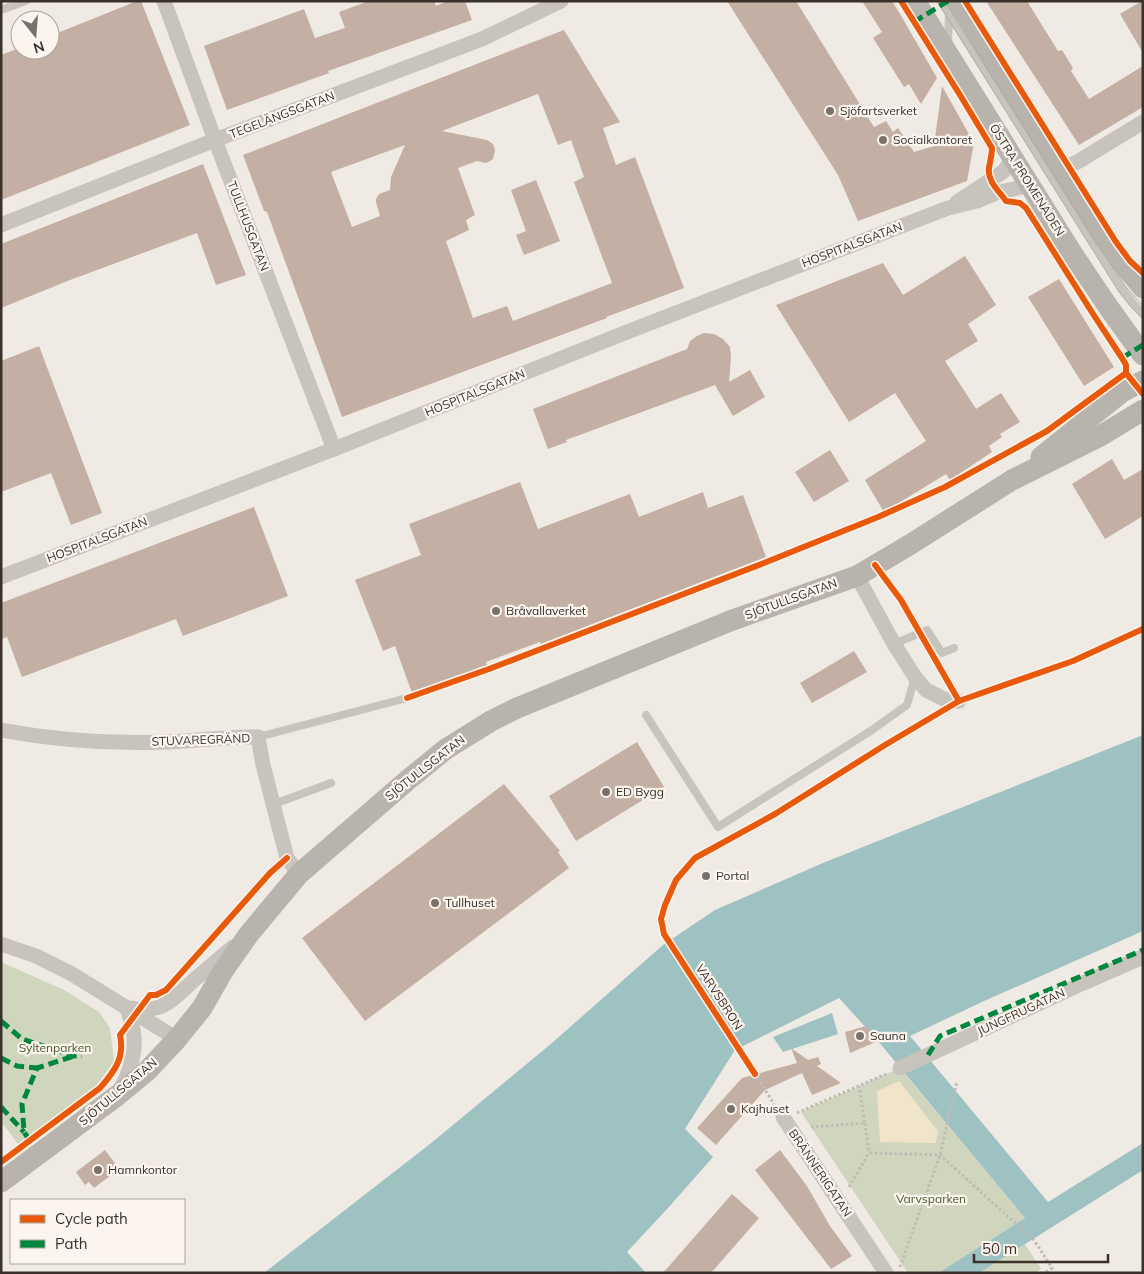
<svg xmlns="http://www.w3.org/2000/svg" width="1144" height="1274" font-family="Mulish,sans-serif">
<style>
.green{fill:#d0d6be}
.sand{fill:#f0e4ca}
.water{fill:#9ec1c2}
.building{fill:#c4afa5;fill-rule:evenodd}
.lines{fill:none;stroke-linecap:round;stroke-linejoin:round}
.path{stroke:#c2bbb5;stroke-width:3;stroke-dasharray:2.5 2.5;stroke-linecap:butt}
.lane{stroke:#c9c3bd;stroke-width:8}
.street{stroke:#c9c3bd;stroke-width:15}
.secondary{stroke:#b9b3ad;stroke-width:21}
.tram{stroke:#b1aca7;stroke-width:1}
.quiet{stroke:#00873e;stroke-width:5;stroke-dasharray:10 5;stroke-linecap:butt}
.cycleway-casing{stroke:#fbf5ed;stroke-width:9}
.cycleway{stroke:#e8590c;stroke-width:6}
.poi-dot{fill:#7a716b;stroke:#fbf5ed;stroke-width:2}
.labels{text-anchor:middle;stroke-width:4.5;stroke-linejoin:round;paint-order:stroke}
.poi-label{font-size:12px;fill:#3b302a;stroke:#fbf5ed;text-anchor:start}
.street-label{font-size:12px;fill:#3b302a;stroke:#fbf5ed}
.park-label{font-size:12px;fill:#485b2c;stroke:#fbf5ed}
</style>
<rect width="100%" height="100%" fill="#efeae4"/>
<g class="green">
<path d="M1,962l63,28 35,22 11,16 4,33 -16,23 -80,60 -17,-23z"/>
<path d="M900,1068l125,150 -87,55h-30l-107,-161z"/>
<path d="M1025,1244l16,25 -6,4h-56z"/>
</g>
<path class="sand" d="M899,1081l39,50 -2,12 -56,-1 -3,-51z"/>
<g class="water">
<path d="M1143,735v196l-159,70 -74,35 138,166 95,-59v27l-164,103h-41l87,-55 -147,-177 -39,-43 -104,52 -50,79 28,28 -45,51 -41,44 19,21h-35l-3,-2 -1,2h-343l166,-129 122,-101 111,-98 52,-35 108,-47z"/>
<path d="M832,1013l6,21 -55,18 -10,-15z"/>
</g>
<g class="building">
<path d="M137,1h4l49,124 -189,75v-145l13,-5h36v-14z"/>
<path d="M369,1h65l2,5 12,-5h17l7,19 -144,51 1,2 -102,37 -23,-64 100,-37 11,29 30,-10 -6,-16z"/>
<path d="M727,1h69l78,126 12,-6 7,11 5,-4 16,24 20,-6 8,-60 32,57 -7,38 -109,40 -20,-46z"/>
<path d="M862,1h30l8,13 37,64 -16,26 -12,-20 -5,3 -31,-49 9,-6z"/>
<path d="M986,1h41l31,50 4,-1 11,18 -2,3 18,28 54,-33v41l-64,38z"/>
<path d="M1142,1h1v52l-23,-39z"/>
<path d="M564,30l56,92 -17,6 13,37 19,-8 49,131 -78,29 1,1 -265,99 -75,-205 -3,-1 -21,-56zM538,94l20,51 13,-5 13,37 -10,5 38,101 -99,38 -6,-15 -34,12 -27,-77 23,-11 -3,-10 9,-5 -17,-47 19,-7 9,2 4,-2 3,-2 2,-9 -2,-6 -6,-4 -45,-9zM405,145l-14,32 -1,13 -11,4 -3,5v3l4,14 -28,11 -21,-55z"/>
<path d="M203,164l43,111 -30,10 -19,-52 -127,47 -69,28v-64z"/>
<path d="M536,180l24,61 -36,14 -8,-20 10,-4 -15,-41z"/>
<path d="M965,256l31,49 -28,19 10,17 -33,20 31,48 25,-16 19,29 -20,12 2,3 -13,9 3,6 -42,28 -4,-6 -62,38 -19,-32 61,-39 -31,-48 -46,29 -73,-117 107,-42 20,32z"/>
<path d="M1059,279l55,88 -30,19 -56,-89z"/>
<path d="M704,333l10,1 9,5 7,8 1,10 -2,25 21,-12 15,27 -32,19 -18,-31 -149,55 1,2 -19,7 -15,-40 154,-60 3,-8 7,-5z"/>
<path d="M39,346l63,167 -31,12 -20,-52 -50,19v-131z"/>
<path d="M830,450l19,31 -35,21 -19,-30z"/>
<path d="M1112,459l12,21 19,-11v47l-38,23 -33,-55z"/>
<path d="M520,482l18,47 92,-35 9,23 64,-25 5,16 35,-13 23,62 -225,87 -1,-2 -54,20 1,3 -75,28 -17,-47 -12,5 -28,-71 66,-25 -12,-31z"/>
<path d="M254,507l34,89 -105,40 -7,-17 -154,58 -15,-40 -6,2v-36z"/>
<path d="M854,651l13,21 -55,31 -12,-20z"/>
<path d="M637,742l27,45 -88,54 -27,-45z"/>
<path d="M504,784l56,67 -2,1 11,16 -204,153 -63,-83z"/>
<path d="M866,1026l12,15 -28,12 -5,-21z"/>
<path d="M791,1048l17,12 10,-3 3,7 -4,2 24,17 -29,12 -10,-22 -37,17 -49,55 -19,-17 45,-50 55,-15z"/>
<path d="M105,1150l14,19 -25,19 -5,-6 -4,3 -9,-13z"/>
<path d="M780,1150l27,36 23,40 22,30 -21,13 -76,-99z"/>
<path d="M732,1194l27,24 -48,55h-48z"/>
</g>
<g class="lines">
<g class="path">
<path d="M755,1074l19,30"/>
<path d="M797,1113l89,-39"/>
<path d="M865,1123l4,30"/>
<path d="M811,1127l54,-4 -6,-37"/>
<path d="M849,1187l20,-34 71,2 94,85 18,28 -7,5"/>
<path d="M900,1267l40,-112 17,-74"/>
</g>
<g class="lane">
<path d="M941,1l181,288 10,13 11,12"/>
<path d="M1,10l25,-9"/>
<path d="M948,45l1,-31"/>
<path d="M894,644l33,-14 15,23 12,-5"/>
<path d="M646,715l72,112 154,-97 35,-25 8,-28"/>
<path d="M258,737l149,-39"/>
<path d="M274,804l57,-21"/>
</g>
<g class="street">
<path d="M164,1l51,139 119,309"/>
<path d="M1059,168l14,-4 6,-3 64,-39"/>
<path d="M957,202l47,-31 10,-14"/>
<path d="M1,225l214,-85 267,-101 79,-38"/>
<path d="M857,576l37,68 21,33 11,13 24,12 9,-1"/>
<path d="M1,577l333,-128 293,-117 321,-124 29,-7 19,-8 35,-8"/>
<path d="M1,730c54,10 110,14 165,12 31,-1 61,-6 92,-5l5,28 24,93 12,16"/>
<path d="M1,944l35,12 36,18 105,65"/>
<path d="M129,1008c34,6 42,-7 65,-28 13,-11 26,-22 39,-33"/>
<path d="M900,1068l181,-84 62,-27"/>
<path d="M120,1090c9,-17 16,-34 14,-54 -1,-10 -4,-19 -7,-28"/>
<path d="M783,1117l103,156"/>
</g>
<g class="secondary">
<path d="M915,1l159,255 35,52 34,47"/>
<path d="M956,1l145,232 19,27 23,28"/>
<path d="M1041,457l81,-65 21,-11"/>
<path d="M1,1182l117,-87 29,-24 30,-32 25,-31 21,-37 26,-37 50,-60 110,-95 37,-30 45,-28 26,-13 213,-87 127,-45 54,-32 101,-64 90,-45 41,-25"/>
</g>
<g class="tram">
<path d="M937,1l182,291 12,15 12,12"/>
<path d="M974,47l127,202 25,38 17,19"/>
</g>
<g class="quiet">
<path d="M914,22l34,-21"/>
<path d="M1122,358l21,-13"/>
<path d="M1,1021l21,18 52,17h8"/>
<path d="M928,1055l12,-19 203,-86"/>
<path d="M1,1058l16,8 20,2"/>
<path d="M1,1107l23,25"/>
<path d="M30,1141l-6,-9 -2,-28 15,-36 37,-12"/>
</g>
<defs>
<g id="cycleway">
<path d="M901,1l59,94 32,53c0,7 -2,13 -3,20 -2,13 10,23 17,33l14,2 6,5 69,109 27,41 4,7v8l17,21"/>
<path d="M965,1l151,241 14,19 13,12"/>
<path d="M875,565l26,35 58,101"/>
<path d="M407,698l82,-29 275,-106 114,-46 67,-30 102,-56 79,-58"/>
<path d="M755,1074l-91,-140 -3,-15 4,-14 11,-25 19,-22 80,-44 110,-69 74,-44 114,-40 70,-32"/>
<path d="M1,1162l99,-74c14,-16 25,-30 20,-53l30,-40h6l10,-5 104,-117 17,-15"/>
</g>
</defs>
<use href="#cycleway" class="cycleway-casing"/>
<use href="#cycleway" class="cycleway"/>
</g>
<g class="poi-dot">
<circle cx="830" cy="111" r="5"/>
<circle cx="883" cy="140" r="5"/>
<circle cx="496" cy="611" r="5"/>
<circle cx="606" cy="792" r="5"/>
<circle cx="706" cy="876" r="5"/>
<circle cx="435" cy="903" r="5"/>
<circle cx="860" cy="1036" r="5"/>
<circle cx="731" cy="1109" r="5"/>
<circle cx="98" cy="1170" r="5"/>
</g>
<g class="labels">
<g class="poi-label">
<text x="840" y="115">Sjöfartsverket</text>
<text x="893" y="144">Socialkontoret</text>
<text x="506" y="615">Bråvallaverket</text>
<text x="616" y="796">ED Bygg</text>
<text x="716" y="880">Portal</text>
<text x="445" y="907">Tullhuset</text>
<text x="870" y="1040">Sauna</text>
<text x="741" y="1113">Kajhuset</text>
<text x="108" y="1174">Hamnkontor</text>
</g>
<g class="street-label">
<text transform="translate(282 115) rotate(-21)" y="4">TEGELÄNGSGATAN</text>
<text transform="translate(1027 180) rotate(58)" y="4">ÖSTRA PROMENADEN</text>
<text transform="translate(248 226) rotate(69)" y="4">TULLHUSGATAN</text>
<text transform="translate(852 245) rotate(-21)" y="4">HOSPITALSGATAN</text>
<text transform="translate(475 393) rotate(-22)" y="4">HOSPITALSGATAN</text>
<text transform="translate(97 540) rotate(-21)" y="4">HOSPITALSGATAN</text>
<text transform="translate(791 599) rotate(-20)" y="4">SJÖTULLSGATAN</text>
<text transform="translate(201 740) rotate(-2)" y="4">STUVAREGRÄND</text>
<text transform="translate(425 768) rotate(-38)" y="4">SJÖTULLSGATAN</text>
<text transform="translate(719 997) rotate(57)" y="4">VARVSBRON</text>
<text transform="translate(1021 1012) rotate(-25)" y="4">JUNGFRUGATAN</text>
<text transform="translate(118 1092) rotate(-40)" y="4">SJÖTULLSGATAN</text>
<text transform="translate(820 1173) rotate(56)" y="4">BRÄNNERIGATAN</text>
</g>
<g class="park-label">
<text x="55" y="1052">Syltenparken</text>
<text x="931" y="1203">Varvsparken</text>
</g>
</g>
<rect width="1144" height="1274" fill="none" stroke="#3b302a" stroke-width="5"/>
<rect x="10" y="1199" width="175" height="65" fill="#fbf5ed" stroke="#aea69f"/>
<rect x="20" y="1215" width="25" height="8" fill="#e8590c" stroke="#aea69f"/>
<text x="55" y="1224" font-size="15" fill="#3b302a">Cycle path</text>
<rect x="20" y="1240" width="25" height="8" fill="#00873e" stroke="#aea69f"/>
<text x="55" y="1249" font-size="15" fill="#3b302a">Path</text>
<g transform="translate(35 35) rotate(163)"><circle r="24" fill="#fbf5ed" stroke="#aea69f"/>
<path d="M0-4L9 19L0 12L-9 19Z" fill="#7a716b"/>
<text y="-8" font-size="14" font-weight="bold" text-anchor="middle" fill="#3b302a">N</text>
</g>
<path d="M974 1254v8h134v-8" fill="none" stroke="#3b302a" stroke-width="2.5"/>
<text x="982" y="1254" font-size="15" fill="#3b302a" stroke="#fbf5ed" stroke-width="4" paint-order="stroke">50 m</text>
</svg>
